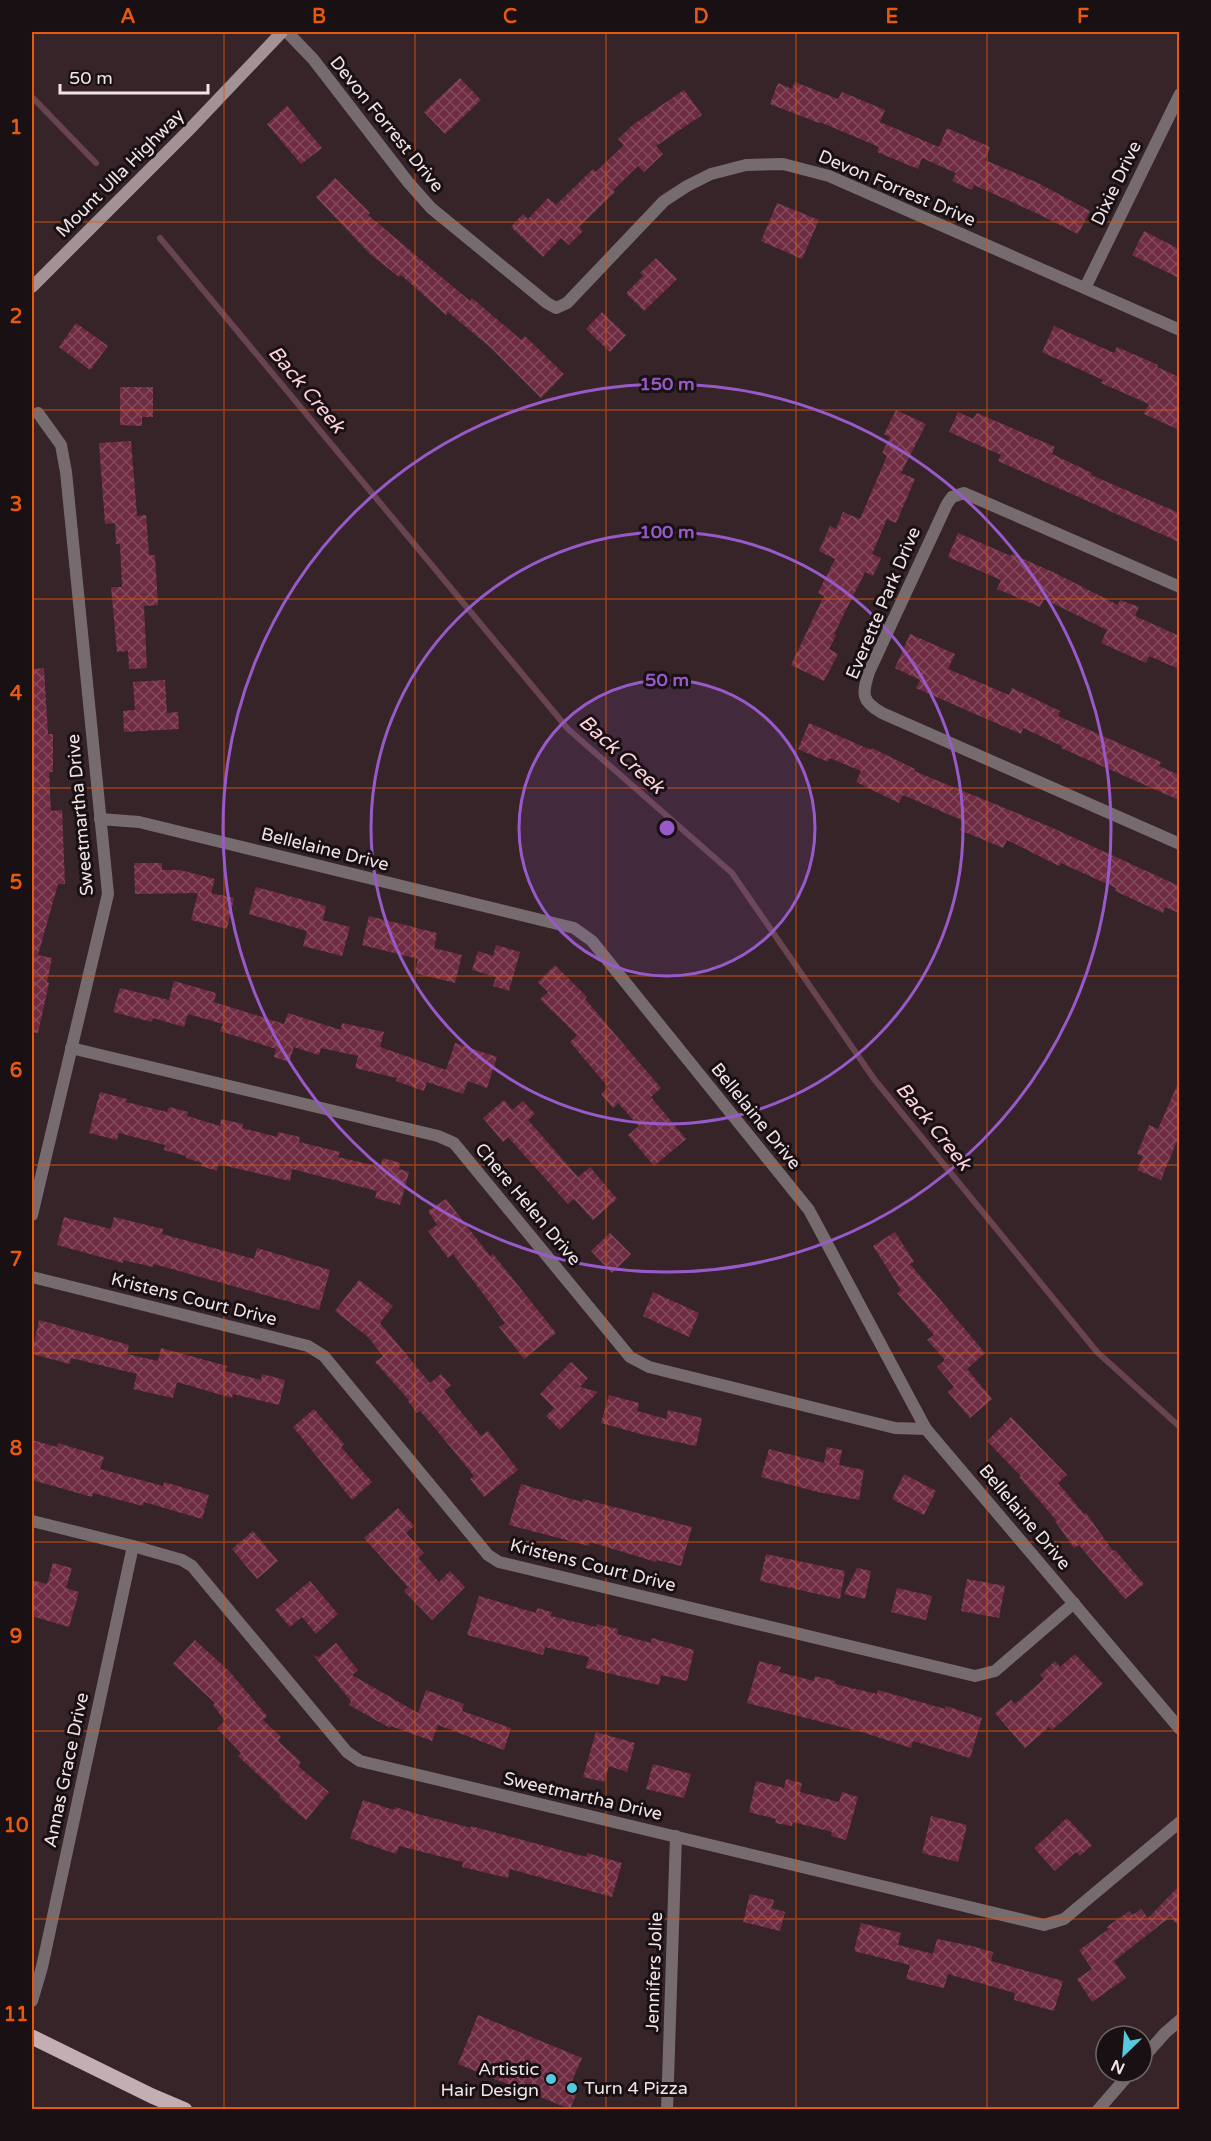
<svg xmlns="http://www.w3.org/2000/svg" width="1211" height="2141" font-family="'Varela Round',sans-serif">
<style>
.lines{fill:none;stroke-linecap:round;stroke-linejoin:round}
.stream{stroke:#684451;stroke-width:6}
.building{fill:url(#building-cross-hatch)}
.street{stroke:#766c6f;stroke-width:12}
.secondary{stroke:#a29195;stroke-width:12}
.primary{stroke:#c3aeb3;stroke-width:15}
.grid{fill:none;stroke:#e8590c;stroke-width:1.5;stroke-opacity:0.55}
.ring{fill:none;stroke:#985ac9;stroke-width:3}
.poi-dot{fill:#55cadf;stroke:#181012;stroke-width:2}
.labels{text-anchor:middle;stroke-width:6;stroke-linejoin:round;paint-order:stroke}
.street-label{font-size:18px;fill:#f1e4e7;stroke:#181012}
.poi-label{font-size:18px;fill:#f1e4e7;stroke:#181012;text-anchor:end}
.water-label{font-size:20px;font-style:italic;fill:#fed1dd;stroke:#181012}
.centre{fill:#985ac9;stroke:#181012;stroke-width:3}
.ring-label{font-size:18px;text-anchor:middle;font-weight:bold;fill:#985ac9;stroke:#181012;stroke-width:6;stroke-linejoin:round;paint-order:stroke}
.neatline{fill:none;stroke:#e8590c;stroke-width:2}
.grid-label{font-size:20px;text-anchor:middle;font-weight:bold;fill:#e8590c}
</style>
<defs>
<pattern id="building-cross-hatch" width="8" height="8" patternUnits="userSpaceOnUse" patternTransform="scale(1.5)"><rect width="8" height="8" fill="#6f2b42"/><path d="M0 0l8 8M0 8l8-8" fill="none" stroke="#844a5d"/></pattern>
</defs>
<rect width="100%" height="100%" fill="#372429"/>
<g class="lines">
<g class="stream">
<path d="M32,97l64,66"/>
<path d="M160,238l408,491 164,144 142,206 223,273 83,75"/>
</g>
</g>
<g class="building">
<path d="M460,78l21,22 -36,34 -21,-22z"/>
<path d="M795,82l43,17 4,-7 43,18 -5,12 59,25 8,-19 43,19 -5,13 53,23 52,28 -12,23 -44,-22 -60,-27 -2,5 -20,-9 4,-8 -34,-15 -4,11 -41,-17 2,-5 -59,-25 -1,1 -49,-19 8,-21 14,6z"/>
<path d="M684,90l18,25 -46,31 7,8 -19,18 -6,-6 -25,24 2,2 -36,35 4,4 -14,14 -8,-7 -18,19 -32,-30 12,-13 5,5 20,-21 8,7 37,-36 3,3 28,-27 -6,-6 16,-15z"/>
<path d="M287,106l35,42 -21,16 -34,-40z"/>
<path d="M335,178l35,35 -2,2 102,86 2,-3 49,42 4,-4 39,38 -23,24 -50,-50 -43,-36 -2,3 -45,-40 -2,2 -30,-24 -53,-56z"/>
<path d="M777,203l42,17 -17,39 -41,-18z"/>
<path d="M1144,231l35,18v29l-47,-23z"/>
<path d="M656,258l21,21 -33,32 -18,-18 17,-17 -3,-3z"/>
<path d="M602,312l24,23 -16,17 -24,-23z"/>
<path d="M76,323l32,23 -18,24 -31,-23z"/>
<path d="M1054,326l60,27 3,-6 41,18 -1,2 22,10v53l-35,-16 5,-10 -48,-21 2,-3 -61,-28z"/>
<path d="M120,387h33v30h-11v9l-22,-1z"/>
<path d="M896,410l30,14 -25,49 14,6 -19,44 -9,-4 -15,35 9,4 -8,18 -8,-4 -31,62 2,1 -7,14 9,5 -14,27 -33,-16 33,-69 -6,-3 17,-34 -16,-8 11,-25 6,3 7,-17 17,7 27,-63 -5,-3 8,-16 -6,-3z"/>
<path d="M958,412l15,7 4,-6 78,34 -3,7 40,19 -1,2 88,38v29l-181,-81 3,-6 -52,-23z"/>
<path d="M131,441l6,75 9,-1 3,40h6l3,50 -14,1 3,62 -18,1 -1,-18 -11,1 -6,-65h11l-2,-43h-4l-1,-21 -10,1 -6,-81z"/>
<path d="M958,533l53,23 1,-2 43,19 63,32 2,-5 19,7 -4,9 44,20v33l-30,-13 -3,7 -45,-20 6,-13 -63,-31 -4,8 -43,-18 4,-9 -53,-23z"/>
<path d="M910,634l45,20 -7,15 61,26 3,-7 48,23 -2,5 103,46 -2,4 20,9v25l-118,-52 1,-2 -39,-18 -2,6 -105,-46 4,-8 -25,-12z"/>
<path d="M44,668l4,66h5v38h-4l2,39 11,-1 3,74h-7l-20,71 14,3 -5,24 2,1 -11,50 -6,-1v-363z"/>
<path d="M165,680l2,33 11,-1 1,17 -55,3 -1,-21 12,-1 -2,-28z"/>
<path d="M809,723l62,27 1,-2 43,21 -1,2 132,54 133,61v27l-14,-6 -2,6 -48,-22 1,-3 -55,-25 -2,3 -52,-26 -4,8 -43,-18 4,-9 -61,-26 -4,8 -43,-21 5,-11 -31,-13 -2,4 -30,-13z"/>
<path d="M134,863h28v7h18l35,9 -4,14 23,5 -7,31 -36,-9 7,-27 -63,1z"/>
<path d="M256,887l70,19 -3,14 27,7 -8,29 -39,-10 4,-15 -58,-17z"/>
<path d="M369,916l68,17 -3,15 28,7 -7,28 -40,-10 3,-14 -56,-14z"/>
<path d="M496,945l24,7 -11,39 -16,-5 3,-9 -24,-7 6,-19 15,5z"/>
<path d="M555,965l32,32 -2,2 76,89 -10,9 35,42 -32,27 -26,-31 11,-9 -21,-23 -5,5 -12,-14 7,-7 -38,-45 7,-7 -37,-36 8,-7 -10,-10z"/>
<path d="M174,981l42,12 -2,9 70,22 4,-11 53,17 1,-7 42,9 -4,15 66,23 9,-27 42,14 -10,31 -19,-7 -5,13 -36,-12 -3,9 -28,-10 1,-3 -42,-10 3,-12 -37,-8 -2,7 -25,-8 -5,15 -15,-5 2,-8 -56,-18 3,-7 -35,-10 -4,13 -31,-9 -1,4 -39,-10 7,-24 49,12z"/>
<path d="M1179,1081v55l-18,44 -24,-10 6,-14 -6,-2 12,-29 9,4z"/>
<path d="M100,1092l27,7 -1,3 41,10 2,-5 19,5 -1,4 33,10 1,-7 22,5 -1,4 35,9 1,-5 22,5 -1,5 41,10 -2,5 42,10 3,-9 17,5 -1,6 10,3 -9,33 -25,-7 2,-7 -85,-22 -2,12 -72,-17 -1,7 -16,-5 1,-3 -16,-5v-2l-22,-6 1,-5 -46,-12 -2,7 -28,-7z"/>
<path d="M504,1100l8,10 11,-9 12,13 -7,6 50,57 12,-10 27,32 -24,21 -19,-21 -6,5 -60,-67 -5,5 -20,-24z"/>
<path d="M446,1199l44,57 3,-2 63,79 -32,26 -25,-32 6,-4 -52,-69 -5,4 -20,-27 9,-6 -9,-14z"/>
<path d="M64,1217l47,12 3,-12 49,12 -1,5 92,25 3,-11 73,22 -11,40 -165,-46 -1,3 -30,-7v3l-66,-18z"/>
<path d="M895,1232l19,30 -4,2 75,89 -18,16 25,30 -22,19 -22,-26 6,-5 -17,-20 8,-7 -18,-20 7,-5 -37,-42 4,-3 -28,-44z"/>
<path d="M610,1233l21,21 -19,19 -21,-22z"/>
<path d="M359,1280l34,26 -13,17 50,60 11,-9 10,11 -7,6 37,45 7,-5 30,39 -34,27 -14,-18 4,-3 -35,-43 -19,-22 -3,2 -9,-12 1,-1 -34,-38 8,-6 -15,-19 -33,-26z"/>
<path d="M653,1292l46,21 -10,24 -46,-21z"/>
<path d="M39,1320l90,25 -2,9 31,7 3,-13 66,18 -2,5 36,9 1,-6 23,6 -6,25 -46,-11 -1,4 -55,-16 -4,16 -40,-9 4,-15 -66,-16 -1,6 -38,-10z"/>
<path d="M571,1362l17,16 -8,9 18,5 -38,38 -14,-14 8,-8 -14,-14z"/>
<path d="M609,1395l30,8 -2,8 29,8 2,-9 34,8 -6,28 -52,-11 -43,-12z"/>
<path d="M314,1409l30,35 -3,3 31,35 -20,18 -59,-73z"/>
<path d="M1011,1417l56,58 -9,8 26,31 2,-1 27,38 2,-1 29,34 -19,15 -46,-54 -5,3 -19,-27 1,-1 -37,-43 2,-1 -34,-35z"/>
<path d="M32,1440l25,7 1,-4 46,14 -4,12 63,17 1,-4 45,13 -7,24 -58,-17 -1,4 -50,-13 -1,4 -60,-17z"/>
<path d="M827,1447l15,3 -3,15 25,5 -5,30 -41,-8 -57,-15 8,-28 55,14z"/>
<path d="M904,1474l32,17 -12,24 -32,-16z"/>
<path d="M521,1484l61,18 1,-3 109,28 -11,39 -24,-6 -1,2 -66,-20 -1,4 -80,-21z"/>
<path d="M398,1508l16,18 -8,7 18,20 -6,5 21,24 11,-11 15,16 -33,33 -28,-29 4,-4 -44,-49z"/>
<path d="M253,1531l25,30 -21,18 -25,-30z"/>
<path d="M766,1554l79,17 -5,28 -80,-18z"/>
<path d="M53,1563l19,5 -6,20 13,4 -10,35 -37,-11v-36l15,4z"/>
<path d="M857,1568l14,3 -6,28 -21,-5z"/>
<path d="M967,1579l38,7 -6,32 -38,-7z"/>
<path d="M310,1581l28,33 -22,20 -14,-17 -12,10 -15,-17z"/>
<path d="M897,1588l35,8 -6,24 -35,-8z"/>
<path d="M479,1596l57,17 1,-5 15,4 -1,4 45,11 1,-3 21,5 -1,5 34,9 1,-5 42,12 -7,31 -26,-6 -2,10 -73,-17 3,-11 -44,-10 -2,8 -76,-20z"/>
<path d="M195,1640l34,31 38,45 -4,4 18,17 -3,4 23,21 -3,4 31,26 -23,28 -27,-23 2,-1 -43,-40 3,-3 -24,-25 8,-7 -12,-16 2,-2 -42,-39z"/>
<path d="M336,1643l22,27 -6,5 66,38 8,-23 38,14 -2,7 49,17 -7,22 -66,-25 -6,16 -41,-15 -1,2 -41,-23 2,-4 -38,-46 6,2z"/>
<path d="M1075,1654l28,30 -51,46 -3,-3 -24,21 -30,-35 16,-13 4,4 29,-25 -4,-4 15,-14 5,6z"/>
<path d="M759,1661l22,6 -2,5 35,9 1,-5 20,5v3l42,10 1,-4 67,19 1,-3 36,12 -12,40 -57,-17 -2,7 -46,-15 -118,-30z"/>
<path d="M596,1732l39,11 -8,29 -18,-6 -5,16 -21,-5z"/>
<path d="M653,1764l38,10 -7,24 -38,-9z"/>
<path d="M786,1779l16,4 -2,9 39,10 3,-10 16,5 -12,43 -15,-4 1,-4 -39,-10 -1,4 -17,-3 1,-4 -27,-7 7,-31 28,7z"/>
<path d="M363,1800l31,10 1,-3 19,6 57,15v-2l115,31 1,-4 35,10 -10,34 -102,-28 -2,9 -46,-11 1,-5 -64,-16 -3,8 -46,-16z"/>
<path d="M931,1816l36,9 -9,37 -36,-9z"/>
<path d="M1067,1818l25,27 -12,11 -4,-4 -21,19 -21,-23z"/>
<path d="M1179,1886v40l-9,-9 -56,44 12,17 -34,24 -15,-23 15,-10 -13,-19 30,-21 -2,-2 22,-16 4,4 8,-6 7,9z"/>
<path d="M750,1894l24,6 -2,8 13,4 -5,19 -37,-9z"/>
<path d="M861,1923l40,10 -3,12 35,9 4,-15 35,7 21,6 -2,9 72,20 -9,30 -40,-11 1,-7 -67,-19 -4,14 -38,-9 4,-14 -56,-14z"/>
<path d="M478,2015l104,43 -11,25 9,3 -10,23 -112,-45z"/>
</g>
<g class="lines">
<g class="street">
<path d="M287,32l26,27 95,123 23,26 116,95 9,5 11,-5 97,-102 23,-15 24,-12 35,-9 37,-1 46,12 351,154"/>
<path d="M1085,288l95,-194"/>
<path d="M1180,587l-216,-94 -12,4 -5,7 -78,168c-7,22 -8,29 13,41l298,131"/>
<path d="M100,819l39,3 435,106 18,13 217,269 117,219 254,300"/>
<path d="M71,1048l367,88 16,7 176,214 19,10 246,61 31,1"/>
<path d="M32,1215l76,-321 -42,-422 -5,-27 -23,-32"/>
<path d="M32,1277l276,69 16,10 164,199 11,7 476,114 20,-5 79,-68"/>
<path d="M32,1521l101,25 49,14 10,6 155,186 13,9 684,164 20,-6 116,-97"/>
<path d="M32,2001l10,-34 91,-421"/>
<path d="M1142,2059l23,-26 15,-13"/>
<path d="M667,2110l9,-274"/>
<path d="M1098,2110l33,-38"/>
</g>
<path class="secondary" d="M32,287l156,-156 94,-99"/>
<path class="primary" d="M32,2037l120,59 33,14"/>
</g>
<path class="grid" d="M224,32v2078M415,32v2078M606,32v2078M796,32v2078M987,32v2078M32,222h1148M32,410h1148M32,599h1148M32,788h1148M32,976h1148M32,1165h1148M32,1353h1148M32,1542h1148M32,1731h1148M32,1919h1148"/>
<circle cx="667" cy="828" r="148" fill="#985ac9" fill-opacity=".12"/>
<g class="ring">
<circle cx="667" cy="828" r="148"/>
<circle cx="667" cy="828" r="296"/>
<circle cx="667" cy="828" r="444"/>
</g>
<g class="poi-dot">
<circle cx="551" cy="2079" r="6"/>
<circle cx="572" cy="2088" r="6"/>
</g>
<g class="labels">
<g class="street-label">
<text transform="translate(387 124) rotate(51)" y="6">Devon Forrest Drive</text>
<text transform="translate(120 173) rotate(-45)" y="6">Mount Ulla Highway</text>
<text transform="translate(1116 183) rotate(-64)" y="6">Dixie Drive</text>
<text transform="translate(897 188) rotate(23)" y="6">Devon Forrest Drive</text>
<text transform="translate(883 603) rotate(-67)" y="6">Everette Park Drive</text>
<text transform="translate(80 815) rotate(-95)" y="6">Sweetmartha Drive</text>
<text transform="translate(325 849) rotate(14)" y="6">Bellelaine Drive</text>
<text transform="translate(756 1116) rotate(51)" y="6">Bellelaine Drive</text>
<text transform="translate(528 1204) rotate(50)" y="6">Chere Helen Drive</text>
<text transform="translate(194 1299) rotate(14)" y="6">Kristens Court Drive</text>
<text transform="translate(1025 1517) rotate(50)" y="6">Bellelaine Drive</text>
<text transform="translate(593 1565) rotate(14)" y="6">Kristens Court Drive</text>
<text transform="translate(66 1770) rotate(-78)" y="6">Annas Grace Drive</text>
<text transform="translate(583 1796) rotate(13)" y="6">Sweetmartha Drive</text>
<text transform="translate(654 1972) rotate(-88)" y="6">Jennifers Jolie</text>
</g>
<g class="poi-label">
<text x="539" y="2075">Artistic<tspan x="539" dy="21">Hair Design</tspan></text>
<text x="584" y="2094" text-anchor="start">Turn 4 Pizza</text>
</g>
<g class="water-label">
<text transform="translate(307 389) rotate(50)" y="7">Back Creek</text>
<text transform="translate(622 754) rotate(42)" y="7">Back Creek</text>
<text transform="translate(934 1126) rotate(51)" y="7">Back Creek</text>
</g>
</g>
<circle cx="667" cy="828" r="9" class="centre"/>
<g class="ring-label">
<text x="667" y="390">150 m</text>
<text x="667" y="538">100 m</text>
<text x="667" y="686">50 m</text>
</g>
<rect width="1211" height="2141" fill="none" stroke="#181012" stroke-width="66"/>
<g transform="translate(1124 2054) rotate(205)"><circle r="28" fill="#181012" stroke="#6f6567" stroke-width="1.5"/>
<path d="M0-4.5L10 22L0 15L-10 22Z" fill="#55cadf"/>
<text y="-9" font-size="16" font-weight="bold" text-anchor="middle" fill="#f1e4e7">N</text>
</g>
<path d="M60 84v9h148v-9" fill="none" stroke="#f1e4e7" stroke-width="3"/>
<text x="69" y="84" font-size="18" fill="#f1e4e7" stroke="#181012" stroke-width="4.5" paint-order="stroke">50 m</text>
<rect x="33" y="33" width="1145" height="2075" class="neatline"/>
<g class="grid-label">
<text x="128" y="23">A</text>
<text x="319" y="23">B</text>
<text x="510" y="23">C</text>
<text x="701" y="23">D</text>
<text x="892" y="23">E</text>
<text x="1083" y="23">F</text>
<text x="16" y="134">1</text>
<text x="16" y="323">2</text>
<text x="16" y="511">3</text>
<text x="16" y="700">4</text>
<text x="16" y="889">5</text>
<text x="16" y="1077">6</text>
<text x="16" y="1266">7</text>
<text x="16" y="1455">8</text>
<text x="16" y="1643">9</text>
<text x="16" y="1832">10</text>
<text x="16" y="2021">11</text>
</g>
</svg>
